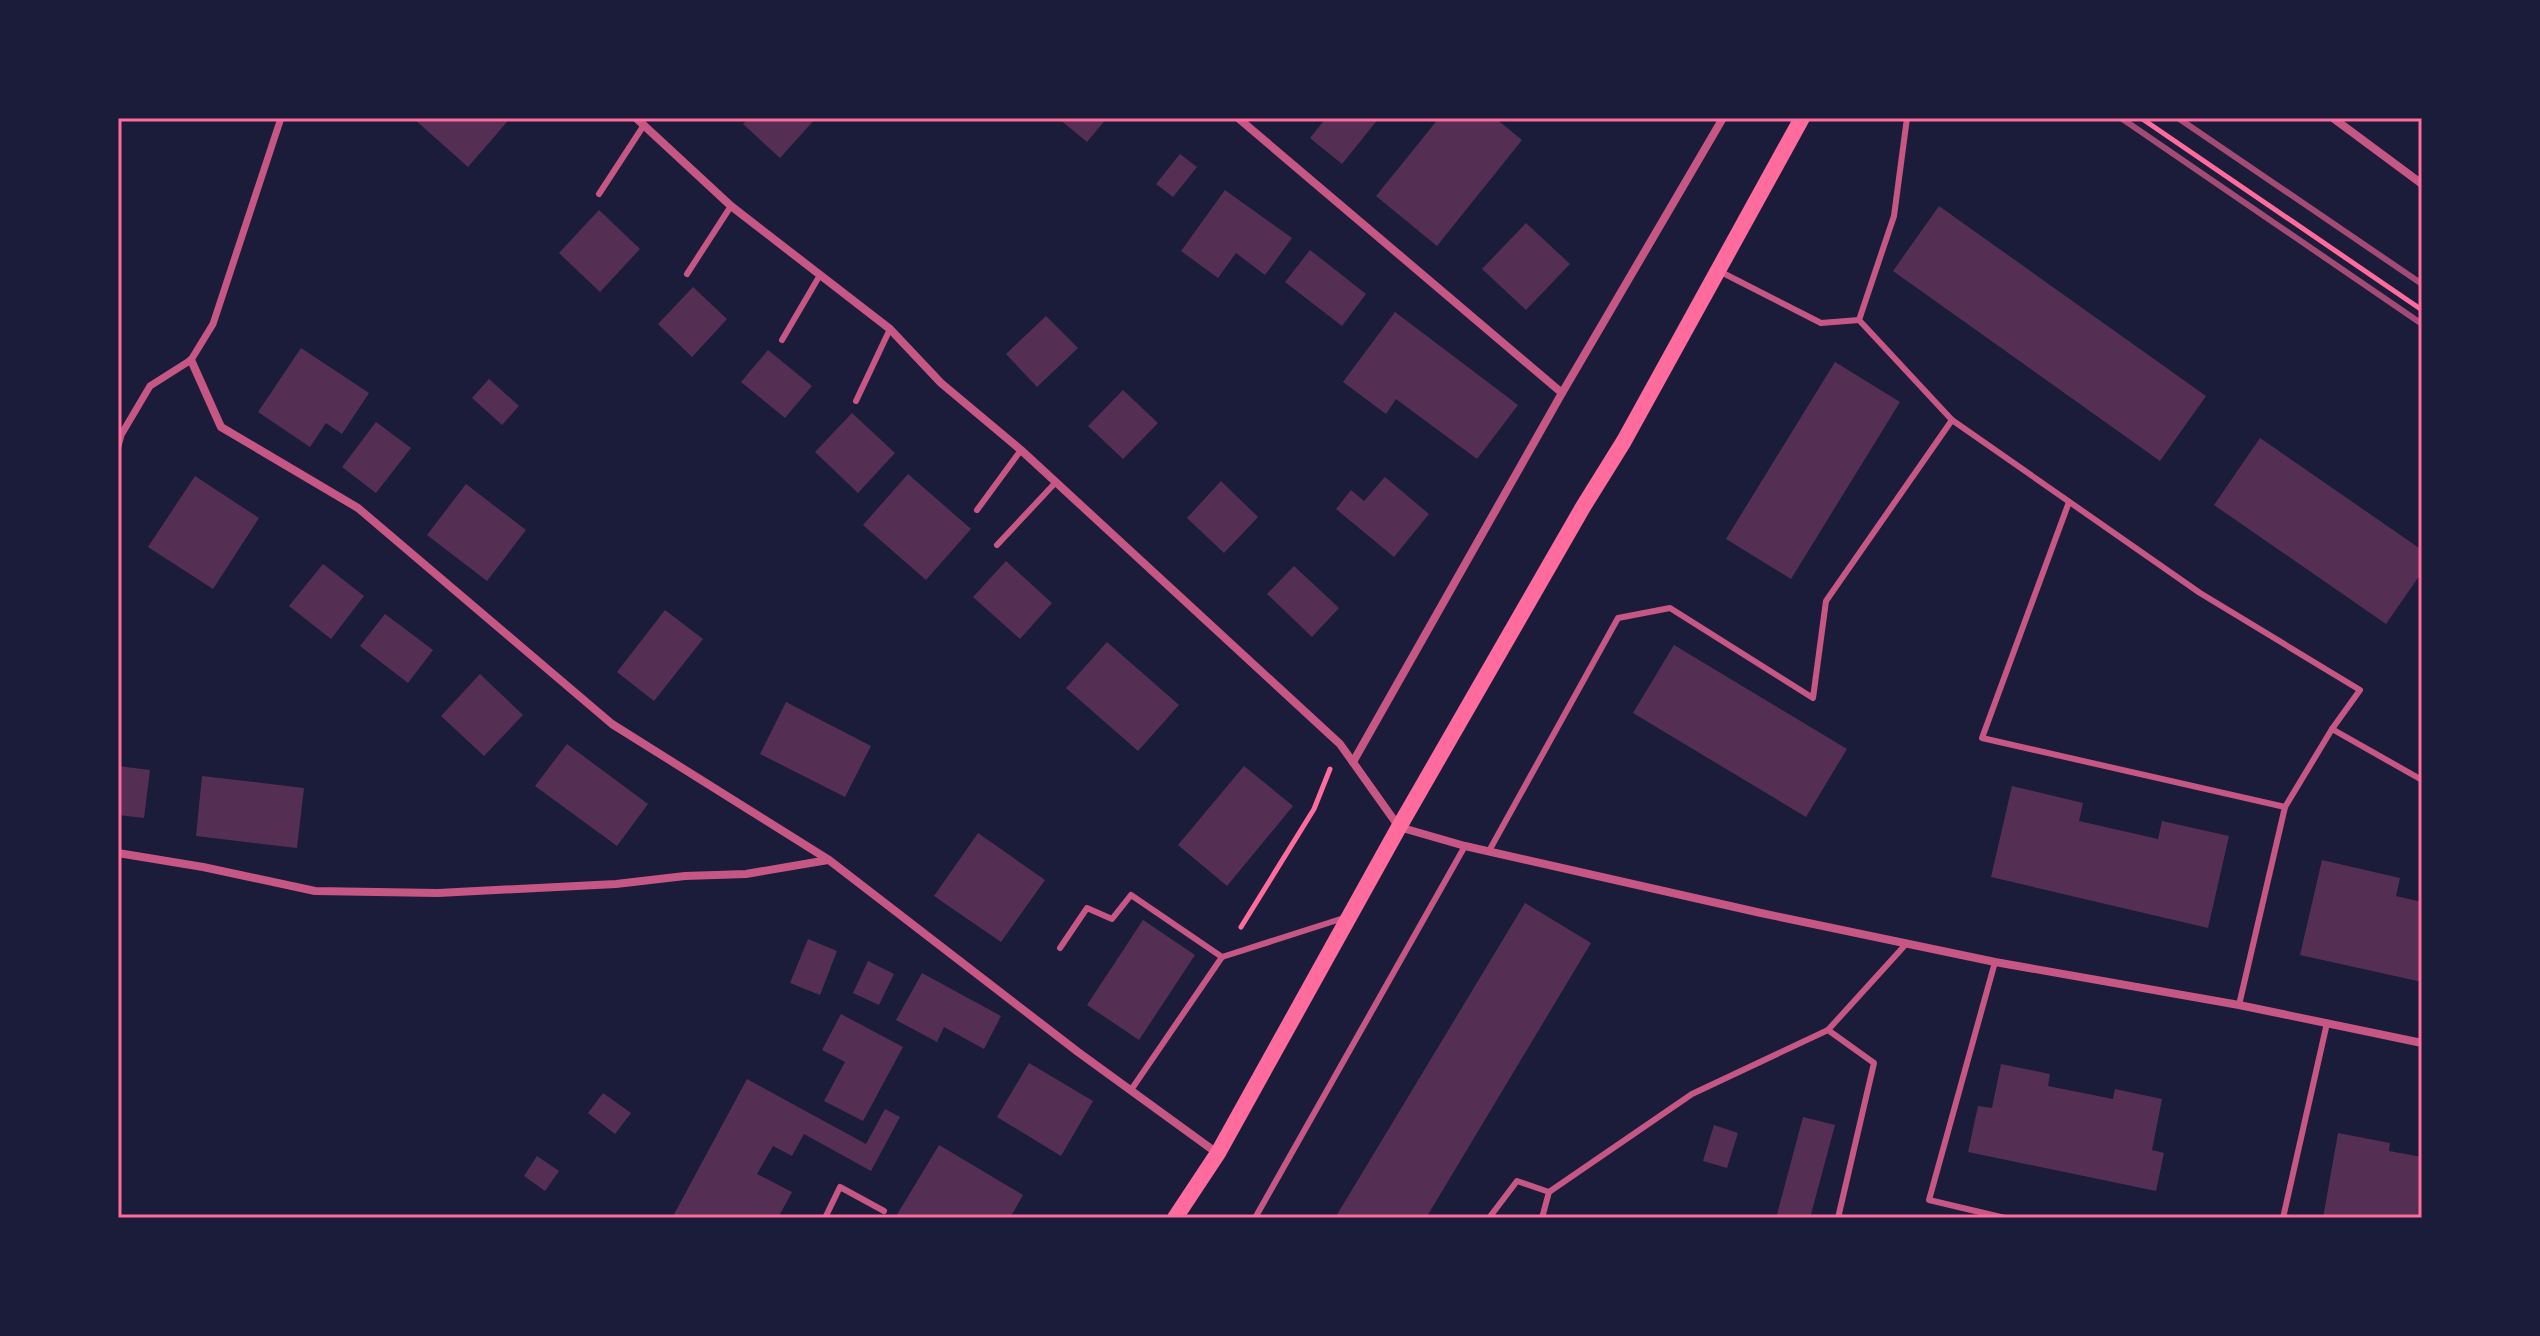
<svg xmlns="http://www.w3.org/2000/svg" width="2540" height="1336" font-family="'DejaVu Sans',sans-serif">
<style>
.building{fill:#542f53}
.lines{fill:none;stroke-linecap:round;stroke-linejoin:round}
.path{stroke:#ff6b9d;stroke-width:5}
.service{stroke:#c65784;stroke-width:6}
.pedestrian{stroke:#c65784;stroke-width:7}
.minor{stroke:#c65784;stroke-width:8}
.secondary{stroke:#ff6b9d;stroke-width:16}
.rail{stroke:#a44b75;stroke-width:6}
.neatline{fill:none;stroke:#ff6b9d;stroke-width:3}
</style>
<rect width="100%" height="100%" fill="#1b1b3a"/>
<g class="building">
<path d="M413,118h89l5,4 -39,45z"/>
<path d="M748,118h68l-36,40 -37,-34z"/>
<path d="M1058,118h49l-20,24z"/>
<path d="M1326,118h53l-37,46 -32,-26z"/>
<path d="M1439,118h56l27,22 -85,106 -61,-50z"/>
<path d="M1180,154l17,13 -24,30 -17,-13z"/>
<path d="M1225,190l67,48 -27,37 -29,-22 -18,25 -37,-27z"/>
<path d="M1939,206l267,190 -46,65 -267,-190z"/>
<path d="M599,210l41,39 -40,43 -41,-39z"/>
<path d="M1526,223l44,41 -44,46 -44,-41z"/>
<path d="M1310,250l56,44 -24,32 -57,-44z"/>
<path d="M693,287l34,32 -35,38 -34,-33z"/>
<path d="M1395,312l123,93 -41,54 -81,-60 -10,15 -43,-32z"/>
<path d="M1046,316l32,32 -41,39 -31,-33z"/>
<path d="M301,348l68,45 -27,41 -16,-11 -16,24 -52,-35z"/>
<path d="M768,350l44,36 -27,32 -44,-36z"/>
<path d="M1835,362l65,40 -109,177 -65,-40z"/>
<path d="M489,379l30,27 -17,19 -30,-27z"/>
<path d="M1123,390l35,33 -35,36 -35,-33z"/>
<path d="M852,413l43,40 -37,40 -43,-41z"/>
<path d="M376,422l35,26 -35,45 -34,-26z"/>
<path d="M2260,438l162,112v22l-36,52 -172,-119z"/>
<path d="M908,474l63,55 -45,51 -63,-55z"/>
<path d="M195,476l64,42 -46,71 -65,-42z"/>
<path d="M1385,477l44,37 -35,43 -58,-48 15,-19 13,11z"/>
<path d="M1221,481l37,36 -34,36 -37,-35z"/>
<path d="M466,484l60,46 -39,51 -60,-46z"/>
<path d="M1006,561l46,42 -32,36 -47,-42z"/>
<path d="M323,564l41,32 -33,43 -42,-33z"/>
<path d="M1294,566l45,42 -27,29 -45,-43z"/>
<path d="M665,610l38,29 -49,62 -37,-29z"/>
<path d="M385,614l48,36 -25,33 -48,-37z"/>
<path d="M1107,642l72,63 -41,46 -72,-63z"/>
<path d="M1674,645l173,104 -41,68 -173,-104z"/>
<path d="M480,674l43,41 -39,41 -43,-40z"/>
<path d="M786,702l85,44 -26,51 -85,-43z"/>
<path d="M567,744l81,60 -31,42 -82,-60z"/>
<path d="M118,766l32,4 -6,48 -26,-3z"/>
<path d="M1244,766l49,40 -66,80 -49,-41z"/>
<path d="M202,776l102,12 -7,60 -101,-12z"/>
<path d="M2012,786l71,17 -4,18 79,18 4,-18 67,15 -21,92 -217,-51z"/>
<path d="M978,833l67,47 -44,62 -67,-46z"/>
<path d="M2322,860l78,18 -4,18 26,6v80l-122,-27z"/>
<path d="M1525,903l66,40 -165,275h-91z"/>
<path d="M1143,920l52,35 -56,85 -52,-35z"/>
<path d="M808,939l29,12 -17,44 -30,-12z"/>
<path d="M868,961l26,13 -15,31 -26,-12z"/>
<path d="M922,973l79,43 -17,33 -40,-22 -7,15 -41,-22z"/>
<path d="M841,1014l62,33 -40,74 -39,-20 21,-39 -23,-12z"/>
<path d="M1029,1063l64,38 -32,55 -64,-39z"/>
<path d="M2001,1064l49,10 -2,12 65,13 2,-10 47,10 -10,51 12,3 -8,38 -188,-39 10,-46 14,2z"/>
<path d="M747,1079l119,65 19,-35 15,8 -29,54 -67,-37 -12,22 -19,-10 -16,28 35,18 -14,26h-106z"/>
<path d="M603,1093l28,20 -16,21 -27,-21z"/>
<path d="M1803,1117l32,8 -25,93h-34z"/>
<path d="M1714,1125l24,8 -11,35 -24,-7z"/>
<path d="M2338,1133l52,10 -1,8 33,6v61h-99z"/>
<path d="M939,1145l84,50 -13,23h-115z"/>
<path d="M537,1156l22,15 -14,20 -21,-15z"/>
</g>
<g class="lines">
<g class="path">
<path d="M2141,118l281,192"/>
<path d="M1241,927l73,-118 16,-40"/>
</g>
<g class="service">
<path d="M1907,118l-13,98 -35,104 93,100"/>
<path d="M599,194l45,-69"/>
<path d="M1719,271l102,52 38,-3"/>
<path d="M687,274l44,-68"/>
<path d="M782,340l38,-65"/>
<path d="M856,401l34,-72"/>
<path d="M2069,502l-87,236 303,69"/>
<path d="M977,510l44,-60"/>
<path d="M997,545l59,-63"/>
<path d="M2332,729l90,51"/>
<path d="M1489,851l129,-233 52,-10 143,90 13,-97 126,-181 248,173 160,97 -28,39 -47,78 -46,198"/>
<path d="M1060,948l27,-40 25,11 19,-24 91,62 -91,133"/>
<path d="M1222,957l125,-40"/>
<path d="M1995,962l-66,238 76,18"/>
<path d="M1828,1030l46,33 -36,155"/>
<path d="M825,1218l15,-31 44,24"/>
<path d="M1255,1218l210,-372"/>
<path d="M1489,1218l28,-37 32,11 143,-98 136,-64 79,-87"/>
<path d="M1542,1218l7,-26"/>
<path d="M2283,1218l44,-195"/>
</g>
<path class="pedestrian" d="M118,446l3,-11 29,-49 41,-26 22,-36 68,-206"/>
<g class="minor">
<path d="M636,118l95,88 159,123 51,54 80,67 319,294 59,83 66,19 296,67 234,49 244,43 183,38"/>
<path d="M1238,118l324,275"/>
<path d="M2333,118l89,66"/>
<path d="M191,360l30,67 137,81 254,216 217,136 249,192 139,101"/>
<path d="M1353,762l209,-369 161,-275"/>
<path d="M118,853l85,14 112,24 123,2 178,-9 69,-8 61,-2 82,-14"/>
</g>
<path class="secondary" d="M1175,1218l43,-65 181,-326 184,-320 41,-66 178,-323"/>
<g class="rail">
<path d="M2121,118l301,206"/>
<path d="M2178,118l244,166"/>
</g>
</g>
<rect width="2540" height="1336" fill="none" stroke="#1b1b3a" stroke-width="240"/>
<rect x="120" y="120" width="2300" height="1096" class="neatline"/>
</svg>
